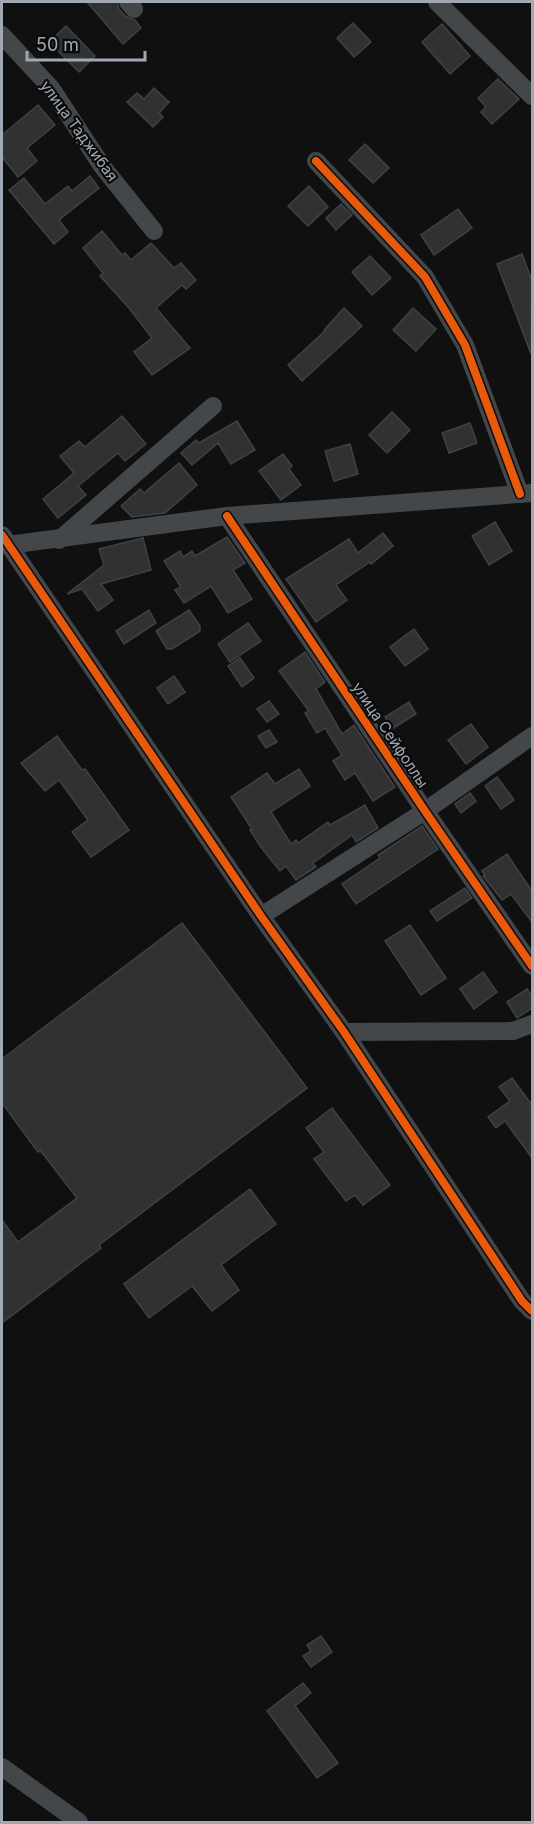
<svg xmlns="http://www.w3.org/2000/svg" width="534" height="1824" font-family="Inter,sans-serif">
<style>
.building{fill:#303133;stroke:#3e4244;stroke-width:1.5}
.lines{fill:none;stroke-linecap:round;stroke-linejoin:round}
.minor{stroke:#444749;stroke-width:18}
.cycleway-casing{stroke:#0b0b0c;stroke-width:11}
.cycleway{stroke:#e8590c;stroke-width:8}
.labels{text-anchor:middle;stroke-width:4.5;stroke-linejoin:round;paint-order:stroke}
.street-label{font-size:15px;fill:#a0a9b3;stroke:#0b0b0c}
</style>
<rect width="100%" height="100%" fill="#101010"/>
<g class="building">
<path d="M87,2h30l2,7 6,7 10,4 6,8 -18,16z"/>
<path d="M353,23l18,19 -17,15 -17,-19z"/>
<path d="M442,24l28,32 -20,18 -28,-32z"/>
<path d="M66,26l29,30 -16,16 -30,-30z"/>
<path d="M498,79l21,20 -27,25 -11,-12 5,-5 -8,-9z"/>
<path d="M154,88l15,14 -10,11 4,4 -10,10 -26,-25 10,-9 7,6z"/>
<path d="M38,105l17,20 -28,23 10,13 -19,16 -16,-20v-22z"/>
<path d="M365,144l24,24 -16,15 -24,-23z"/>
<path d="M90,176l9,12 -40,32 9,12 -14,12 -45,-54 15,-12 21,26 23,-18 4,5z"/>
<path d="M309,186l19,21 -20,19 -20,-20z"/>
<path d="M341,204l11,11 -16,15 -10,-12z"/>
<path d="M458,209l14,19 -38,27 -13,-20z"/>
<path d="M102,231l20,24 3,-2 6,7 20,-17 23,25 7,-5 15,17 -10,9 -4,-4 -26,23 34,40 -38,27 -18,-23 18,-14 -23,-30 -29,-32 3,-3 -20,-25z"/>
<path d="M522,254l10,27 -1,73 -34,-90z"/>
<path d="M370,256l21,22 -19,17 -20,-23z"/>
<path d="M344,308l18,18 -60,55 -14,-16 37,-34 -1,-1z"/>
<path d="M413,308l23,21 -20,22 -23,-21z"/>
<path d="M392,412l18,18 -23,23 -18,-18z"/>
<path d="M122,416l24,28 -21,17 -7,-8 -40,33 8,9 -28,23 -15,-19 31,-26 -14,-17 19,-15 6,6z"/>
<path d="M237,421l18,29 -24,14 -13,-21 -26,22 -11,-12 15,-13 3,3z"/>
<path d="M470,423l7,20 -28,10 -7,-20z"/>
<path d="M350,444l8,30 -24,7 -9,-30z"/>
<path d="M283,454l9,12 -3,3 12,16 -20,15 -22,-29z"/>
<path d="M179,463l18,22 -32,28 -33,4 -11,-11 19,-17 4,4z"/>
<path d="M495,522l17,29 -23,14 -17,-29z"/>
<path d="M383,533l10,13 -22,18 -1,-2 -34,23 11,15 -31,22 -30,-43 63,-40 9,14z"/>
<path d="M227,537l18,26 -12,7 19,29 -24,14 -17,-27 -27,17 -9,-13 6,-3 -17,-26 16,-10 3,6 9,-6 3,5z"/>
<path d="M143,538l8,32 -50,14 12,16 -15,11 -16,-22 -15,5 37,-29 -5,-16z"/>
<path d="M149,610l7,13 -32,21 -8,-13z"/>
<path d="M189,610l11,16v5l-28,18h-5l-11,-18z"/>
<path d="M248,623l13,18 -31,21 -12,-18z"/>
<path d="M414,629l14,20 -23,17 -15,-19z"/>
<path d="M305,652l20,30 -9,7 26,45 12,-9 41,62 -22,14 -18,-28 -10,7 -12,-19 9,-6 -17,-27 -8,5 -12,-20 4,-2 -30,-40z"/>
<path d="M240,658l14,20 -12,9 -14,-21z"/>
<path d="M174,676l11,16 -17,12 -11,-16z"/>
<path d="M269,701l10,13 -12,8 -10,-13z"/>
<path d="M409,702l7,12 -24,15 -7,-12z"/>
<path d="M471,724l17,23 -22,17 -18,-24z"/>
<path d="M269,730l8,12 -11,6 -8,-12z"/>
<path d="M57,736l25,34 3,-1 44,61 -38,27 -19,-25 16,-12 -29,-40 -14,11 -24,-28z"/>
<path d="M299,769l11,17 -39,26 20,32 5,-4 2,3 30,-21 2,3 35,-20 13,23 -22,14 -4,-7 -39,28 3,4 -20,13 -10,-14 -6,5 -20,-25 -10,-16 2,-1 -21,-32 36,-24 8,11z"/>
<path d="M497,777l17,23 -13,9 -16,-23z"/>
<path d="M470,793l6,8 -15,12 -6,-9z"/>
<path d="M422,826l16,23 -82,55 -14,-20 38,-26 -2,-3z"/>
<path d="M507,854l25,37v31l-21,-28 -9,6 -19,-24 2,-1 -3,-4z"/>
<path d="M465,888l7,10 -35,23 -7,-10z"/>
<path d="M182,923l125,165 -208,157 2,3 -99,75v-103l16,22 59,-44 -37,-48 -2,2 -36,-49v-44z"/>
<path d="M410,925l36,53 -25,17 -36,-54z"/>
<path d="M483,972l14,20 -23,17 -14,-20z"/>
<path d="M527,989l5,8v11l-15,10 -10,-16z"/>
<path d="M512,1078l20,27v53l-27,-37 -9,7 -8,-11 22,-16 -11,-14z"/>
<path d="M332,1108l58,77 -27,20 -8,-10 -9,6 -32,-42 10,-7 -18,-24z"/>
<path d="M250,1189l26,35 -55,41 18,25 -27,21 -20,-25 -43,32 -25,-34z"/>
<path d="M321,1636l11,16 -21,15 -8,-11 8,-5 -4,-6z"/>
<path d="M303,1683l8,10 -16,13 43,57 -21,15 -50,-67z"/>
</g>
<g class="lines">
<g class="minor">
<path d="M128,2l6,7"/>
<path d="M437,2l95,94"/>
<path d="M2,35l49,53 51,78 52,65"/>
<path d="M316,161l109,116 40,68 55,149"/>
<path d="M227,516l198,295 107,155"/>
<path d="M2,535l259,381 83,116 178,269 10,10"/>
<path d="M59,540l154,-134"/>
<path d="M8,545l219,-29 305,-23"/>
<path d="M261,916l164,-105 107,-75"/>
<path d="M344,1032l169,-1 19,-7"/>
<path d="M2,1767l77,55"/>
</g>
<defs>
<g id="cycleway">
<path d="M316,161l109,116 40,68 55,149"/>
<path d="M227,516l198,295 107,155"/>
<path d="M2,535l259,381 83,116 178,269 10,10"/>
</g>
</defs>
<use href="#cycleway" class="cycleway-casing"/>
<use href="#cycleway" class="cycleway"/>
</g>
<g class="labels">
<g class="street-label">
<text transform="translate(79 131) rotate(54)" y="5">улица Таджибая</text>
<text transform="translate(390 735) rotate(56)" y="5">улица Сейфоллы</text>
</g>
</g>
<rect width="534" height="1824" fill="none" stroke="#a0a9b3" stroke-width="6"/>
<path d="M27 51v9h118v-9" fill="none" stroke="#a0a9b3" stroke-width="3"/>
<text x="36" y="51" font-size="18" fill="#a0a9b3" stroke="#0b0b0c" stroke-width="4.5" paint-order="stroke">50 m</text>
</svg>
